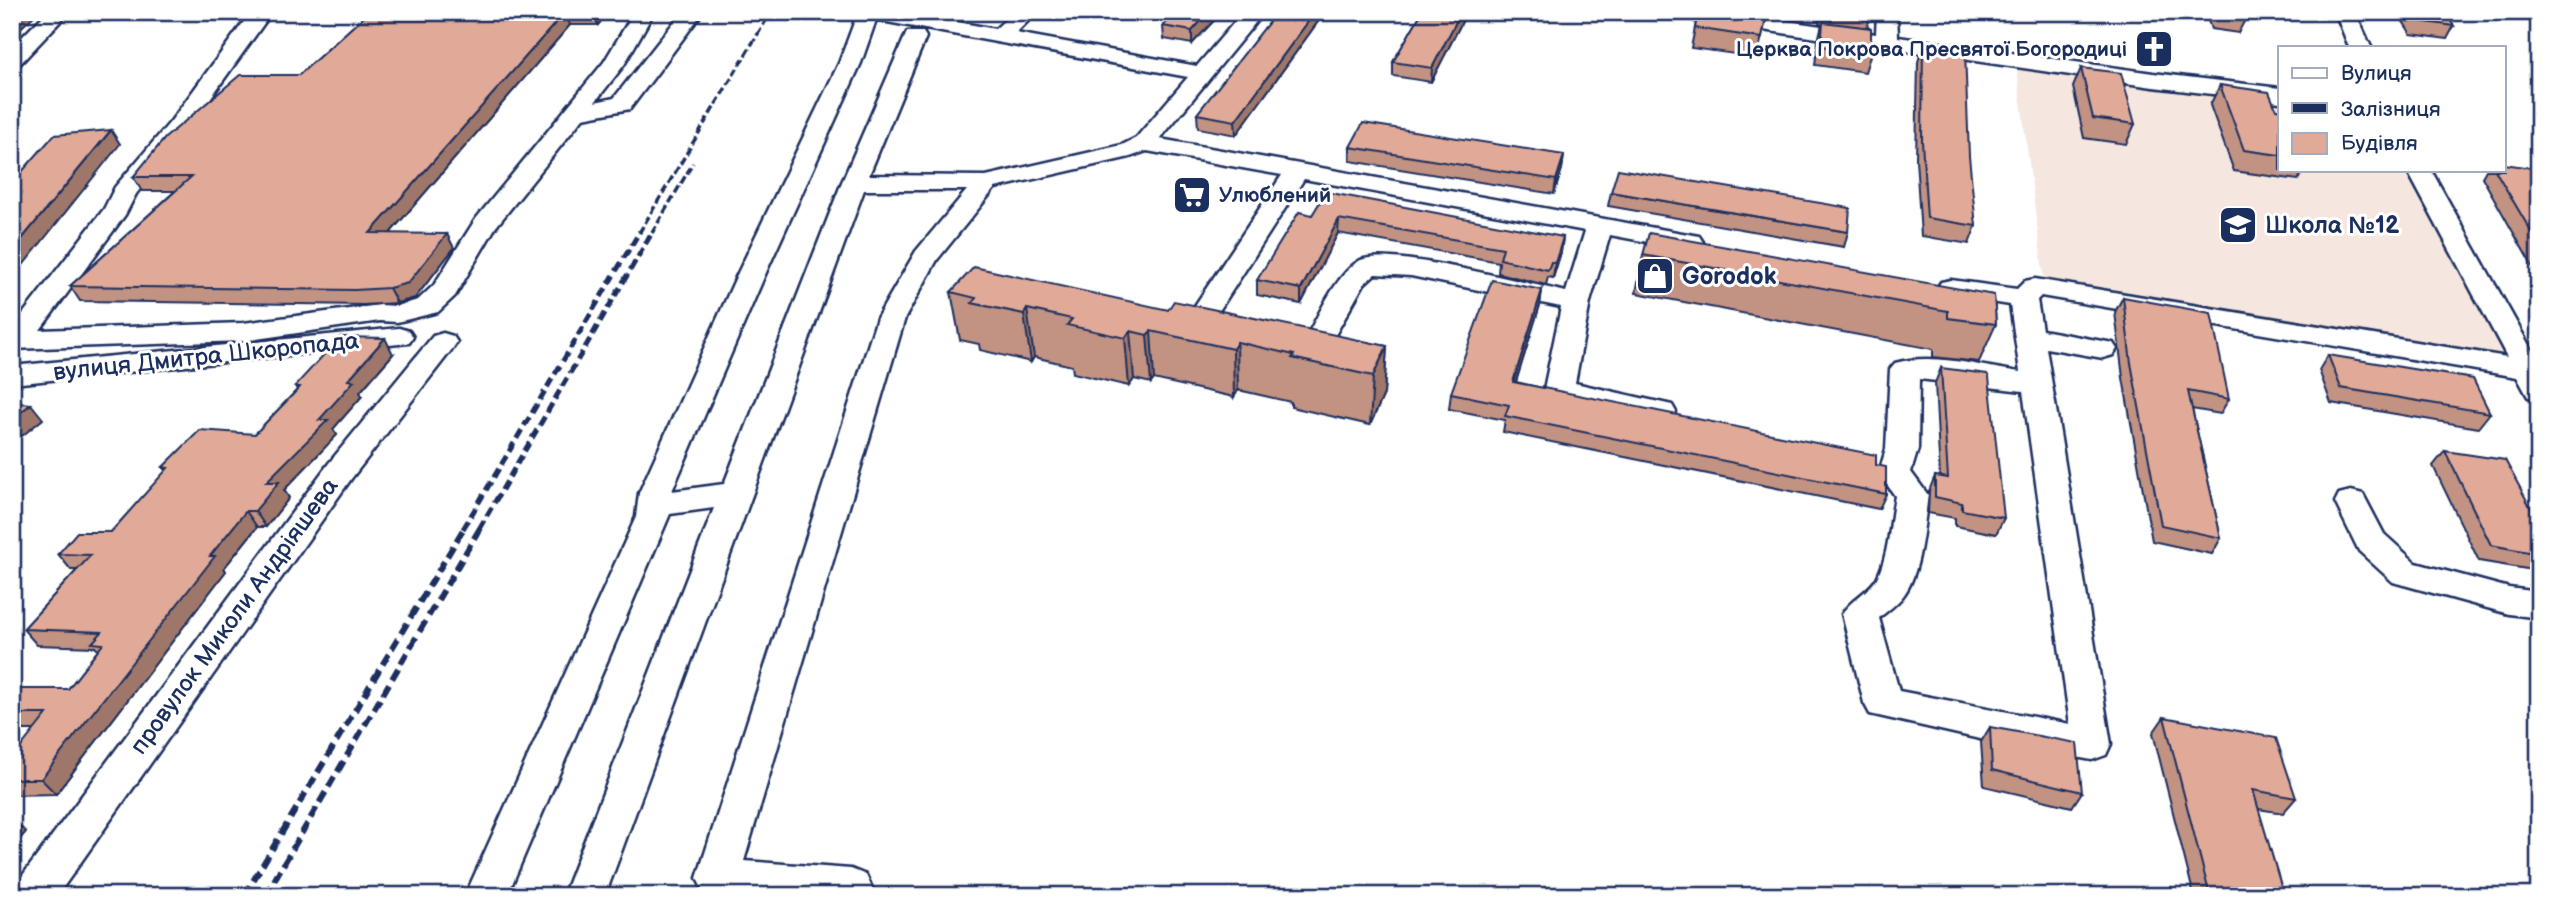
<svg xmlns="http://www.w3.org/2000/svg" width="2551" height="908" font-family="'Balsamiq Sans',sans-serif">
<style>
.built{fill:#f6e6e0}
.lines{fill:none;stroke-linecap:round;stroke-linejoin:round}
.minor-casing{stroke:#1b2f5e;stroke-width:5}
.minor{fill:#fff;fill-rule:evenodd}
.rail-far2{stroke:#1b2f5e;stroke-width:3.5;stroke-dasharray:8 3.5;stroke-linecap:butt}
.rail-far1{stroke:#1b2f5e;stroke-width:5;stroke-dasharray:10 5;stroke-linecap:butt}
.rail{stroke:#1b2f5e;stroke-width:6;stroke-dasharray:12 6;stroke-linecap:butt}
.wall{fill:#c29283;stroke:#1b2f5e;stroke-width:2}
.shaded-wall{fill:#9e776a;stroke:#1b2f5e;stroke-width:2}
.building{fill:#e1aa98;stroke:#1b2f5e;stroke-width:2}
.labels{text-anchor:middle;stroke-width:6;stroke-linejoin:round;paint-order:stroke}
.far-poi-label{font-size:21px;font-weight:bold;fill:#1b2f5e;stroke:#fff;text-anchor:end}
.poi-label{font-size:24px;font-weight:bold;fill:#1b2f5e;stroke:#fff;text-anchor:start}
.street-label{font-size:24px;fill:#1b2f5e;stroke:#fff}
</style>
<rect width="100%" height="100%" fill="#fff"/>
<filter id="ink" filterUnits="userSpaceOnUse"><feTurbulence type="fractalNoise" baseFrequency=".0143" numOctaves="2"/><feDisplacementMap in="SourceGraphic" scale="14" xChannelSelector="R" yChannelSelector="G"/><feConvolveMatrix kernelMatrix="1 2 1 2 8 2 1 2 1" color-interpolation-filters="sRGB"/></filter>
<g filter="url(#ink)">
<path class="built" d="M2016,63l264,36v71h132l96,188 -464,-78z"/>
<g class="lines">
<defs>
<g id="minor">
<path d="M47,12h22l-49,52 -8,1v-18z"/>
<path d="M251,12h21l-85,119 -51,63 -11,21 -85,115 203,-7 137,-18 17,1 21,-6 16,-15 41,-65 129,-158 30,-50h20l-30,53 -29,37 19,-4 68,-86h21l-73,97 -47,9 -88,110 -40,68 -17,16 -41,10 -17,-1 -137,20 -231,8v-21l92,-119 11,-22 56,-66z"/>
<path d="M858,12h46l91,17 19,-17h23l-21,21 181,33 46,-54h21l-104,127 539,97 4,6 -4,6 -9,2 -80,-15 -20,67 -15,81 97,22 4,7 -4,7 -11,3 -113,-26 -4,-7 17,-82 -150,-31 -36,-2 -11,10 -38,67 -10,3 -10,-3 -4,-6c14,-24 33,-70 57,-84 25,-15 171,23 207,31l19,-61 -281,-52 -96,149 -33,12 -10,-3 -4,-6 4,-6 23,-9 94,-141 -135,-24 -17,6 -135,31 -58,72 -32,58 -161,543 107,8 15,6 6,13 -2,8h-154l-13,-5 -6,-13 180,-560 39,-67 51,-61h-103l-259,706h-42l151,-388 -44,6 -163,382h-42l171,-379 3,-24 97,-216 103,-214zM876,20l312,57 -52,61 -14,7 -136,31 -117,-1 57,-138 -3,-5h-16l-65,150 -118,302 -52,7 92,-214 97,-214z"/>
<path d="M1670,12h55l151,22 1,-22h20l1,25 255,36 127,15v14l-127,-15 -473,-69 -7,-2z"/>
<path d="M2335,12h20l16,35h-22z"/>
<path d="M2407,170h24l108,193v36l-11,-2 -11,-20 -476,-81 -4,4 5,30 71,13 4,6 -4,6 -10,3 -57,-10 65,396 -5,11 -14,5 -99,-18 -123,-28 -6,-11 -22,-89c9,-15 27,-22 35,-36 12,-23 13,-56 18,-82l-16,-23 7,-24 4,-80 5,-6c39,-11 86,4 125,9l-10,-67 -69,-11 -4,-6 4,-6 10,-2 66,9 8,-8 10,-2 472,78zM1919,379l104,12 47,333 -171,-33 -20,-73c8,-7 18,-14 24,-22 18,-22 21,-74 25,-101l-17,-23 7,-23z"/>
<path d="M399,328l10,3 4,6 -4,6 -397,41v-18z"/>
<path d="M443,333l10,3 4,6 -4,6 -102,131 -294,417h-45l5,-13 312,-420 104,-127z"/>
<path d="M2351,491l12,3 21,40 32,29 93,25 30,4v26l-30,-4 -116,-32 -34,-31 -24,-49 4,-8z"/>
</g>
</defs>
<use href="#minor" class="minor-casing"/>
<use href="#minor" class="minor"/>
<g class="rail-far2">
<path d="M639,233l132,-221"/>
<path d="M652,233l41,-70"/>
</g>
<g class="rail-far1">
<path d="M463,529l177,-298"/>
<path d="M479,529l174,-298"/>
</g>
<g class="rail">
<path d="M244,896l220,-368"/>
<path d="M265,896l215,-368"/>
</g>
</g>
<g class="wall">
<path d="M369,12h239l-10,13h-28l-180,208 64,15 -39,50 -18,5 -34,2 -283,-4 -10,-15 105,-95h-33l-9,-14 166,-102z"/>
<path d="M1176,12h46l-30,32 -28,-5 -1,-13z"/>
<path d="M1277,12h48l-89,123 -38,-7 -1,-14z"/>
<path d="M1422,12h45l-36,70 -38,-6v-14z"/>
<path d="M1698,12h70l-11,45 -66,-9z"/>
<path d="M1820,12h50l-3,16 4,25 -6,19 -50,-7 3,-24 4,-17 -3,-1z"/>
<path d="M2205,12h37l3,8 -7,13 -27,-4z"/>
<path d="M2397,12h48l9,14 -7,13 -36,-5z"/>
<path d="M1923,45l53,181 -7,18 -48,-8 -5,-77 2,-97z"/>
<path d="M2081,68l54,56 -9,20 -42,-6 -11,-51z"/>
<path d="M2220,85l60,25v60h24l-6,10 -64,-9 -24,-66z"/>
<path d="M1350,147l214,8 -2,14 -8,25 -204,-33z"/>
<path d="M2539,169v109l-57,-101 4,-7z"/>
<path d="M1611,192l237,40 -4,15 -236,-41z"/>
<path d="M1312,215l251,22 -2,15 -8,26 -5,-1 -2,8 -48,-12 1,-11 -161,-29 -37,71 -44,-9v-15z"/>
<path d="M1643,255l351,40 2,29 -17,38 -46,-5v-8l-297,-56z"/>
<path d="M1542,290l-2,15 -24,77 360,83 10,29 -7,15 -376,-77 2,-12 -56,-11 2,-16z"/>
<path d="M951,292l217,18 219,36 -3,48 -14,31 -79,-18v-5l-53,-12 -4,7 -80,-18 -3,4 -17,-4 -5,7 -56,-13 -1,-7 -38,-9 -3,5 -51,-12 -1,-6 -19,-4z"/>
<path d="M2123,297l106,102 -9,15 -28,-5 29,129 -9,16 -60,-13 -29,-163 -8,-66z"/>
<path d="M393,354l-33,38 2,4 -29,33 4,6 -53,55 5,8 -23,29h-9l-33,41 2,3 -170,223 -44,1v-37l23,-28h-23v-41h56l30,-39 -3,-3 -58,-2 -14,-16 54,-59h-6l-13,-16 53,-22 55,-61 -3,-4 92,-33 42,-44 -2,-4z"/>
<path d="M2328,355l162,58 -12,15 -147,-25 -12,-33z"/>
<path d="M1941,368l63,150 -8,16 -41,-8v-8l-27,-5 1,-22 6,-15 5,1 -5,-94z"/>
<path d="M2445,451l94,72v48l-60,-10 -46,-95z"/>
<path d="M2164,717l132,81 -13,15 -25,-4 26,87h-90l-41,-163z"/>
<path d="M1990,727l92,65 -10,15 -88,-21 -3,-44z"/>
</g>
<g class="shaded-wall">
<path d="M16,12h22l-26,24v-20z"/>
<path d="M565,12l5,13 -192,222 -8,-14z"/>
<path d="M594,12h14l-10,13z"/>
<path d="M1209,12h13l-30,32v-13z"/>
<path d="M1315,12h10l-89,123 -1,-14z"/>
<path d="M1461,12h6l-36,70 1,-14z"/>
<path d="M111,130l9,14 -108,135v-28z"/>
<path d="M1564,155l-2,14 -8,25 2,-14z"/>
<path d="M1339,219l-1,14 -37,71v-15z"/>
<path d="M447,234l7,14 -39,50 -18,5 -8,-15z"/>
<path d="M1563,237l-2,15 -8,26 2,-15z"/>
<path d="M1542,290l-2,15 -29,92 2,-15z"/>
<path d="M1027,309l7,48 -3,5 -7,-48z"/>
<path d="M1130,331l4,48 -5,7 -4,-48z"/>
<path d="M1151,331l3,48 -3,4 -4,-48z"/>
<path d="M385,338l8,16 -33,38 2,4 -29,33 4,6 -53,55 5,8 -23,29 -11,-16 11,-29 53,-62 29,-40z"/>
<path d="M1237,342l1,48 -4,7 -1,-48z"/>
<path d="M1387,346l-3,48 -14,31 3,-49z"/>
<path d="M31,404l12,15 -31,25v-25z"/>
<path d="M246,511l11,16 -33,41 2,3 -170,223 -15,-15 169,-223z"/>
<path d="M12,554l5,5 -5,5z"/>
<path d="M12,819l14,13 -14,16z"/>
</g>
<g class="building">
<path d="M369,12h196l-195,221 77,1 -39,49 -19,5 -34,2 -285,-4 121,-109h-58l32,-39 75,-63h59z"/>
<path d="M1176,12h33l-17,19 -29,-5z"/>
<path d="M1277,12h38l-80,109 -38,-7z"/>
<path d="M1422,12h39l-29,56 -39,-6z"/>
<path d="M1698,12h59l10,2 -5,24 -67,-10z"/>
<path d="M1838,12h32v5z"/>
<path d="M2216,12h26l3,8 -28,-4z"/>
<path d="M2413,12h32l9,14 -35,-5z"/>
<path d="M1823,22l48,6v25l-50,-7z"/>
<path d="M1923,45l42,6 4,105 7,70 -49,-8 -5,-77z"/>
<path d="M2081,68l40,5 14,51 -42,-6z"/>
<path d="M2220,85l49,7 7,17 4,1v45l-36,-5z"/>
<path d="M1363,123l201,32 -8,25 -206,-33z"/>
<path d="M111,130l-99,121v-68l42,-48z"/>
<path d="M2504,164l35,5v76l-44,-75h9z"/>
<path d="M1618,169l232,39 -2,24 -237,-40z"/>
<path d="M1326,192l237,45 -8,26 -4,-1 -3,8 -48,-11 3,-11 -164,-29 -38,70 -44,-9 42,-68 13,3z"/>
<path d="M1649,233l345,62 2,29 -48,-6v-7l-305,-56z"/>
<path d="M974,267l194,43 6,-9 213,45 -14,30 -81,-18 2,-3 -57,-13 -4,7 -82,-18 -4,4 -17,-4 -5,7 -58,-13 5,-6 -45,-10 -3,5 -52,-11 4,-5 -25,-6z"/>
<path d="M1492,280l50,10 -29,92 363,73v10l10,2v27l-381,-78 4,-11 -58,-12z"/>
<path d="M2123,297l88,16 18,86 -41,-8 33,147 -60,-13 -30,-162z"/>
<path d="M340,337l45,1 -37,42 6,1 -35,39h9l-62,62h13l-24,29h-9l-36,45h5l-174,223h-29v-21l35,-44h-35v-25h56l35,-45 -11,-1 10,-11 -79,-3 68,-74 -33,-1 19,-22h34l57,-64 -5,-1 37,-37 55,4 45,-47 -5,-1z"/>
<path d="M2328,355l145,24 17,34 -149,-25z"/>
<path d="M1941,368l46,6 2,3 15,141 -42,-8v-7l-27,-6v-21l13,2z"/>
<path d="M12,402l19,2 -19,15z"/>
<path d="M2445,451l60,9 34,63v31l-48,-9z"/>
<path d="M2164,717l112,21 20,60 -43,-8 31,106h-74z"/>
<path d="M1990,727l87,16 5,49 -90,-22z"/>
</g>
</g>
<defs>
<symbol id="church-square" viewBox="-11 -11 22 22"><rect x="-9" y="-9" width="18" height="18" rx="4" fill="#1b2f5e" stroke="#fff"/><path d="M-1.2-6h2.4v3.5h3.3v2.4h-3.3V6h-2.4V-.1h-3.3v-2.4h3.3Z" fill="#fff"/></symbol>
<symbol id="supermarket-square" viewBox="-11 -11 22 22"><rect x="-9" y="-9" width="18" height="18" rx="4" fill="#1b2f5e" stroke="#fff"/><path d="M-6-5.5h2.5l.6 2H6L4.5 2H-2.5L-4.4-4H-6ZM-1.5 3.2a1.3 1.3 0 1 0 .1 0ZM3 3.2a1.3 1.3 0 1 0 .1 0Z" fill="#fff"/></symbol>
<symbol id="school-square" viewBox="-11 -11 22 22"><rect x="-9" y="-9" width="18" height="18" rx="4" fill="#1b2f5e" stroke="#fff"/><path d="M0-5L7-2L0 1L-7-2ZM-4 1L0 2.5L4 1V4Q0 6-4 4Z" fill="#fff"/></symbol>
<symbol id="shop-square" viewBox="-11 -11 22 22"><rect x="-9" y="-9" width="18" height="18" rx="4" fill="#1b2f5e" stroke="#fff"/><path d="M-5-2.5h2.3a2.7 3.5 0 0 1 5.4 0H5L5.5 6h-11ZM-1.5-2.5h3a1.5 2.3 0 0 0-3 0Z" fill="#fff"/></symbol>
</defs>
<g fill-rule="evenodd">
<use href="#church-square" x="2132" y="27" width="44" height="44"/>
<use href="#supermarket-square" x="1170" y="173" width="44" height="44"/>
<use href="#school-square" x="2216" y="203" width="44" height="44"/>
<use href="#shop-square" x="1633" y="254" width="44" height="44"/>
</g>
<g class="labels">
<g class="far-poi-label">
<text x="2127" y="56">Церква Покрова Пресвятої Богородиці</text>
<text x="1219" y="202" text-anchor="start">Улюблений</text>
</g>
<g class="poi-label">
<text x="2265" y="233">Школа №12</text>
<text x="1682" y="284">Gorodok</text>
</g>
<g class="street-label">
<text transform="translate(206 356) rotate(-6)" y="8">вулиця Дмитра Шкоропада</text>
<text transform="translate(234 616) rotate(-54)" y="8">провулок Миколи Андріяшева</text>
</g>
</g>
<rect width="2551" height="908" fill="none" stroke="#fff" stroke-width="42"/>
<rect x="21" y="21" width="2509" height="866" fill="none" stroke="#1b2f5e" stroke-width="2.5" filter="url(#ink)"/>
<rect x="2278" y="46" width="228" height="126" fill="#ffffff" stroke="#a4acbf" stroke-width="2"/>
<rect x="2292" y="68" width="35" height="10" fill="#ffffff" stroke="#a4acbf" stroke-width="2"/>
<text x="2341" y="80" font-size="21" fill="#1b2f5e">Вулиця</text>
<rect x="2292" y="103" width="35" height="10" fill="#1b2f5e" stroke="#a4acbf" stroke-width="2"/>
<text x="2341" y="116" font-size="21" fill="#1b2f5e">Залізниця</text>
<rect x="2292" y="133" width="35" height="21" fill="#e1aa98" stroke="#a4acbf" stroke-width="2"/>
<text x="2341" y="150" font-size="21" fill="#1b2f5e">Будівля</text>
</svg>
